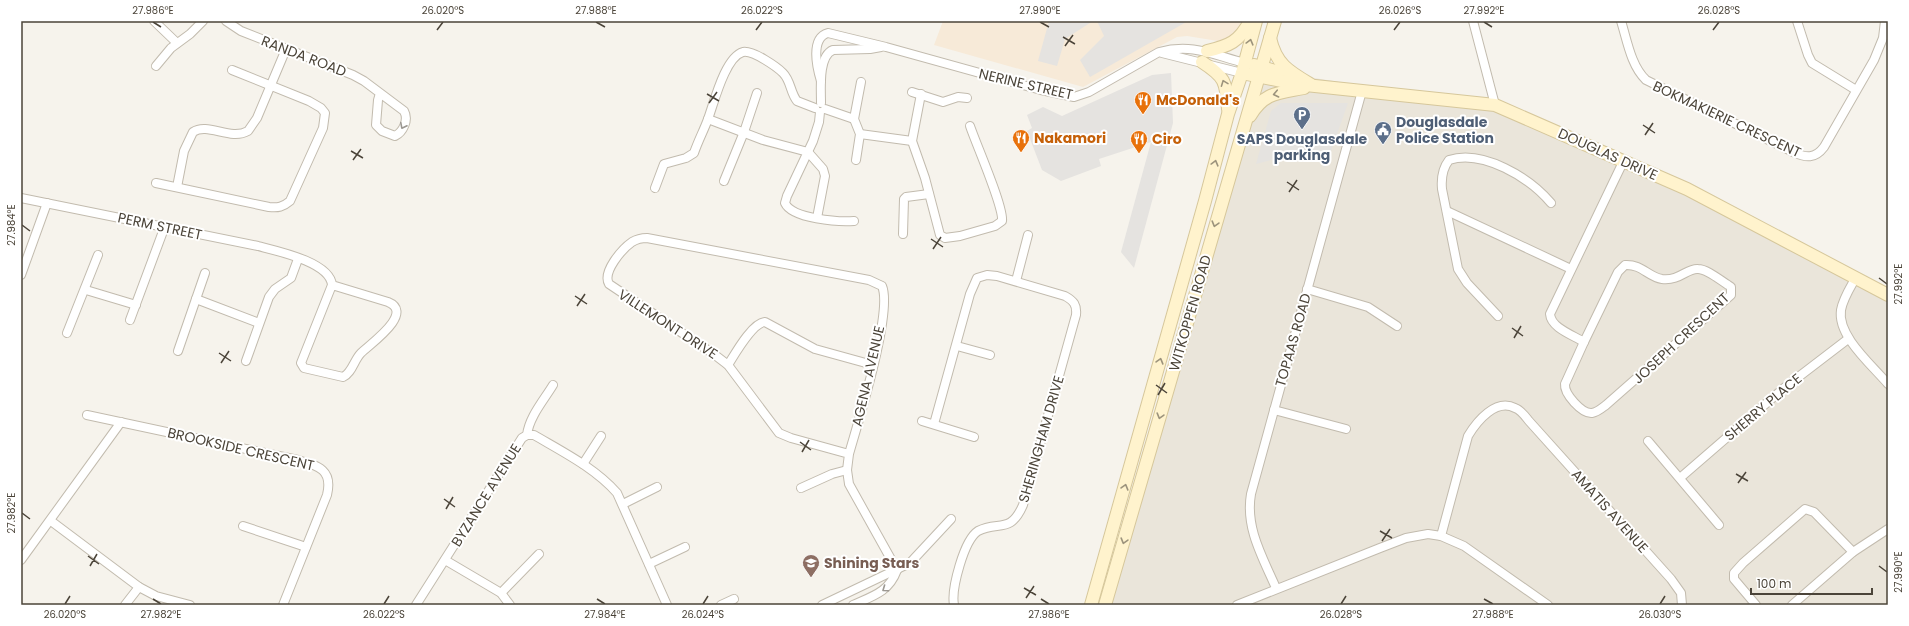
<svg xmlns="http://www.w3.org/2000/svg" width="1909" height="626" font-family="Poppins,sans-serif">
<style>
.residential{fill:#eae5da}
.commercial{fill:#f7ead8}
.parking{fill:#e5e3e0}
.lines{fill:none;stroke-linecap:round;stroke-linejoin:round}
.street-casing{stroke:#c2bbae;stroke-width:10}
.secondary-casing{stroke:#d6c79b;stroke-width:14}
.street{stroke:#fff;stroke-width:8}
.secondary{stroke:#fff3cd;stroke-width:12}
.oneway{stroke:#9c937c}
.oneway2{stroke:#9c9892}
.ticks{fill:none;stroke:#4b4439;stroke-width:1.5}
.labels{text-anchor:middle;stroke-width:4;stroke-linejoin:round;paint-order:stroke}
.street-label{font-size:14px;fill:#4b4439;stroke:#fff}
.food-label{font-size:14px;font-weight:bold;fill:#c56008;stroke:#fff;text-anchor:start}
.service-label{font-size:14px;font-weight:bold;fill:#4e5e75;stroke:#fff;text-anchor:start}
.education-label{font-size:14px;font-weight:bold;fill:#785e54;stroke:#fff;text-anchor:start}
.neatline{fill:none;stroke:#4b4439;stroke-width:1.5}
.ticks-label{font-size:10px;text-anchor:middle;fill:#4b4439}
</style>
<rect width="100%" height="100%" fill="#f6f3ec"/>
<path class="residential" d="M1256,69l240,37 128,55 264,133v311h-785z"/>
<path class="commercial" d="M943,21h299l-11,19 -7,2 -37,-6 -10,1 -94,50 -149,-42z"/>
<g class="parking">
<path d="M1049,21h44l-28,18 -8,27 -19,-5z"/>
<path d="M1097,21h91l-98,56 -10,-17 24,-24z"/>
<path d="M1171,73l2,50 -39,145 -13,-16 30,-110 -52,17 2,7 -40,15 -19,-11 -15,-39 5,-3 -5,-13 16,-8 19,9 90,-41z"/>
<path d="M1281,103h67l-23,65 -17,-18 -52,14 15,-53z"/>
</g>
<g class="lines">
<defs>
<g id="street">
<path d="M154,21l23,22"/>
<path d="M226,21l15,10 112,44 11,6 40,30c5,9 -1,21 -9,25l-13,-5 -6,-6 2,-25 2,-7"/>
<path d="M1473,21l22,84"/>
<path d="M1621,21c6,19 10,45 25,59l147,72c13,6 22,7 31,-5l50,-87 9,-22 2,-17"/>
<path d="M1797,21l11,34 4,8 44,27"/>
<path d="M1162,53l80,20"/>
<path d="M156,66l15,-18 19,-14 13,-13"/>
<path d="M821,81c-4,-13 -11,-43 7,-48l58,14 155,43 33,7 15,-5 70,-40c34,-9 54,3 86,11"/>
<path d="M912,92l31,10 15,-5 9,1"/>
<path d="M921,94l-9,47 13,37 15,57 5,3 15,-2 35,-10 7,-5c2,-14 -26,-77 -32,-95"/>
<path d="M821,103c0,-14 -3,-47 12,-53l37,-1 11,-2"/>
<path d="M825,109l29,10"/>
<path d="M820,112l-1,10 -6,19 -26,55 -2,7c7,16 54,19 69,18"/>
<path d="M708,119l55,21 45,12 15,17 2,7 -8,42"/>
<path d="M860,134l52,7"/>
<path d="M856,160l4,-26 -6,-15 7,-37"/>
<path d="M724,181l20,-49 13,-39"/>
<path d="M156,183l113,24c9,1 14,0 21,-6l33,-73 2,-15 -4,-5 -12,-7 -77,-31"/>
<path d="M177,187l7,-36 9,-19c15,-10 37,9 55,-1l9,-13 29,-69"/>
<path d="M655,188l9,-24 22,-6 8,-5c4,-12 10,-23 14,-34 6,-16 17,-62 35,-67 10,-2 34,15 40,21 8,8 7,19 14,28l18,7"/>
<path d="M21,198l237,48c19,5 72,16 74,39l-31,78 3,5 39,9c9,-4 11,-17 18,-24 9,-9 54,-40 27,-51l-56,-17"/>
<path d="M1447,211l124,58"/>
<path d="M903,234l1,-35 2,-2 23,-3"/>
<path d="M1625,265c17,-1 23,12 37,14 18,2 25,-11 36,-10 9,0 22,11 30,16l3,2v8l-125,110c-4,3 -8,7 -14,8 -10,1 -28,-19 -27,-29l19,-42 34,-70z"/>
<path d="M21,275l26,-72"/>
<path d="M1855,279c-5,9 -12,20 -14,31 -4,26 31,55 47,74"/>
<path d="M1016,281l12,-46"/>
<path d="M1307,289l61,18 29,19"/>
<path d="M86,290l50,15"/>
<path d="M196,299l63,24"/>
<path d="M1498,316l-31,-33 -9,-14 -16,-80c-1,-11 0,-20 7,-29 34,-11 81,18 102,43"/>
<path d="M130,320l35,-94"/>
<path d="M67,333l31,-78"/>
<path d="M1584,342c-11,-7 -33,-14 -34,-28l74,-154"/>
<path d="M957,346l33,9"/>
<path d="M178,351l27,-78"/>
<path d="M246,361l23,-64 6,-8 16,-11 7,-19"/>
<path d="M728,365c7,-11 24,-42 37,-43l50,27 58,16"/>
<path d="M1274,410l72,19"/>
<path d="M87,415l211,45c21,6 35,10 29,35l-44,110"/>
<path d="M922,421l52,16"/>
<path d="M934,424l36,-130 7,-16 10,-3 10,1 68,20c9,5 12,9 11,19l-53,190c-13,30 -25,15 -45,26 -14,9 -27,58 -24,74"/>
<path d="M527,435h7c29,17 61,33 83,58l50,112"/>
<path d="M1648,441l71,84"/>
<path d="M849,454l-58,-16 -12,-5 -51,-68 -13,-10 -106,-71c-7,-12 13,-35 23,-42 5,-3 9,-4 15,-4l222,42 13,6c11,26 -24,136 -33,168l-2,16 2,14 48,86"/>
<path d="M583,464l18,-28"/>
<path d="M1680,478l104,-90 64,-49"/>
<path d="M801,488l31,-14 15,-4"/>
<path d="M623,504l34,-17"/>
<path d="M51,521l88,66 17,9 34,9"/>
<path d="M243,526l63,21"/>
<path d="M1441,536l27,-100c9,-15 28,-38 47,-28 6,2 10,8 14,13l142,158 10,14 1,12"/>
<path d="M21,560l100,-138"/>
<path d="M445,560l56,33 9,12"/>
<path d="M649,564l36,-17"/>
<path d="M1276,588c-13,-30 -31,-60 -25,-94l111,-403"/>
<path d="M501,593l38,-39"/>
<path d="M125,605l14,-18"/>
<path d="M416,605l106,-167 5,-3c2,-18 17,-35 26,-50"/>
<path d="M721,605l13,-6"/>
<path d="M822,605l88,-42 41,-44"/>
<path d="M853,605c20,-9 36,-13 44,-35"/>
<path d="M1237,605l143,-57 26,-10 22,-4 13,2 23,10 84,59"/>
<path d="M1756,605l-22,-26v-6l9,-10 62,-54 9,3 39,40 35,-23"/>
<path d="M1792,605l61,-53"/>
</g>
<g id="secondary">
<path d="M1270,38c6,26 18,33 40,46"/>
<path d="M1207,51c22,-5 32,-9 43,-30"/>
<path d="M1202,62c23,15 24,19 26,47"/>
<path d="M1254,65l36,10"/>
<path d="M1242,73l54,11 199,21 192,84 201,106"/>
<path d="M1250,116c14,-24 29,-23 54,-28"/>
<path d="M1091,605l114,-404 23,-87 14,-41 14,-52"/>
<path d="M1105,605l170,-584"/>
</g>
</defs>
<use href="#street" class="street-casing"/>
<use href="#secondary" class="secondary-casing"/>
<use href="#street" class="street"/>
<use href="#secondary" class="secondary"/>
</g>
<defs><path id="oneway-chevron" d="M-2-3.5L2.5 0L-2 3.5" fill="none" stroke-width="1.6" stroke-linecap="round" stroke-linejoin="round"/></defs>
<g class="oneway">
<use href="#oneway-chevron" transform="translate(1250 42) rotate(-75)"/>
<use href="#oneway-chevron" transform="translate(1224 83) rotate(-111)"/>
<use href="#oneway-chevron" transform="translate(1276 94) rotate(168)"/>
<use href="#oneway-chevron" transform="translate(1215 163) rotate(-75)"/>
<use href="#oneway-chevron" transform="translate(1215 224) rotate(106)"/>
<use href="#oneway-chevron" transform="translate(1160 361) rotate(-74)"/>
<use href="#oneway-chevron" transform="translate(1160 416) rotate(106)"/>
<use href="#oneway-chevron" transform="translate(1125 487) rotate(-74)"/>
<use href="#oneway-chevron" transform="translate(1124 541) rotate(106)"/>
</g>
<g class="oneway2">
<use href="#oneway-chevron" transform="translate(403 126) rotate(117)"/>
<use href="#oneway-chevron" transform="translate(885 589) rotate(145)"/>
</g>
<path class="ticks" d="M153,22l8,5M596,22l9,5M1040,22l9,5M1484,22l8,5M437,30l6,-8M756,30l6,-8M1394,30l6,-8M1713,30l6,-8M1063,37l12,7M1065,46l8,-11M707,94l12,7M709,103l8,-11M1643,125l12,8M1645,135l8,-12M351,151l12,7M353,160l8,-11M1287,182l12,8M1289,192l8,-12M22,225l8,6M931,239l12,8M933,249l8,-12M1879,278l8,6M575,296l12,8M577,306l8,-12M1512,328l11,8M1514,338l7,-12M219,353l12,8M221,363l8,-12M1156,385l11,8M1158,395l7,-12M800,442l11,8M802,452l7,-12M1736,474l12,7M1738,483l8,-11M444,499l11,8M446,509l7,-12M22,513l8,6M1380,531l12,7M1382,541l8,-12M88,556l11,8M90,566l7,-12M1879,566l8,6M1024,588l12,7M1026,598l8,-12M153,599l8,5M597,599l8,5M1041,599l8,5M1484,599l9,5M65,604l5,-8M384,604l5,-8M703,604l5,-8M1341,604l5,-8M1660,604l5,-8"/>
<defs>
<symbol id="restaurant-pin" viewBox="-11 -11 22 30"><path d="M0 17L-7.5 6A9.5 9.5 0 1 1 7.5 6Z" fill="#e8710a" stroke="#fff"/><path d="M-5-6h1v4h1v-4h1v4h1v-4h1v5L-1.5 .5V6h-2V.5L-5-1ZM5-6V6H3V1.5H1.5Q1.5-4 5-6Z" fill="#fff"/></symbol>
<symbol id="parking-pin" viewBox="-11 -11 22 30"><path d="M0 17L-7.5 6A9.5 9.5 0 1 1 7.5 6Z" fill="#5c6f8a" stroke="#fff"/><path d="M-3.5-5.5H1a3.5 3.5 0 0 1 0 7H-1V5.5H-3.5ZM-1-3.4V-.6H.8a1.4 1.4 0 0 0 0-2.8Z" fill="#fff"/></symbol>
<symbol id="civic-pin" viewBox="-11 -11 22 30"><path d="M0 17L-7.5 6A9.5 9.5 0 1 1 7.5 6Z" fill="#5c6f8a" stroke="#fff"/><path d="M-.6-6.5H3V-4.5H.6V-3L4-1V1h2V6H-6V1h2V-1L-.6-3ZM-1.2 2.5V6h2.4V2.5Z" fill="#fff"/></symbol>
<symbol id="school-pin" viewBox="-11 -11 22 30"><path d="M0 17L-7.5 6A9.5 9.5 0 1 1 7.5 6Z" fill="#8d6e63" stroke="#fff"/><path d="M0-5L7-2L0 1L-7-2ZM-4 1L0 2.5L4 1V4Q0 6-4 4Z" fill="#fff"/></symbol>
</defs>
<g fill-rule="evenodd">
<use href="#restaurant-pin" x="1133" y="90" width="20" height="27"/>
<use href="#parking-pin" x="1292" y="105" width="20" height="27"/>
<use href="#civic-pin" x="1373" y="120" width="20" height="27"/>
<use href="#restaurant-pin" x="1011" y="128" width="20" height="27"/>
<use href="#restaurant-pin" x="1129" y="129" width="20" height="27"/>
<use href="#school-pin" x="801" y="553" width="20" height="27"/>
</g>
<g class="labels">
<g class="street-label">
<text transform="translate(304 56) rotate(21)" y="5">RANDA ROAD</text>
<text transform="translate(1026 84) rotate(13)" y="5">NERINE STREET</text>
<text transform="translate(1727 119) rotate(25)" y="5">BOKMAKIERIE CRESCENT</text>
<text transform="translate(1608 154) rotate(24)" y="5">DOUGLAS DRIVE</text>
<text transform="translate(160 226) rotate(12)" y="5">PERM STREET</text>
<text transform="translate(1190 313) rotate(-74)" y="5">WITKOPPEN ROAD</text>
<text transform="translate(668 324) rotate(33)" y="5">VILLEMONT DRIVE</text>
<text transform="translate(1681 338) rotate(-43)" y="5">JOSEPH CRESCENT</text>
<text transform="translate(1293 340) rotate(-74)" y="5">TOPAAS ROAD</text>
<text transform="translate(868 376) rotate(-77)" y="5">AGENA AVENUE</text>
<text transform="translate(1763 407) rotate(-40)" y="5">SHERRY PLACE</text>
<text transform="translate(1041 439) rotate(-74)" y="5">SHERINGHAM DRIVE</text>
<text transform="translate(241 449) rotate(13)" y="5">BROOKSIDE CRESCENT</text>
<text transform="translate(486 495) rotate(-58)" y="5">BYZANCE AVENUE</text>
<text transform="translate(1610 511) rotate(48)" y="5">AMATIS AVENUE</text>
</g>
<g class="food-label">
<text x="1156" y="105">McDonald's</text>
<text x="1034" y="143">Nakamori</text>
<text x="1152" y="144">Ciro</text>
</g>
<g class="service-label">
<text x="1396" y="127">Douglasdale<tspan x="1396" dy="16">Police Station</tspan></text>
<text x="1302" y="144" text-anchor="middle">SAPS Douglasdale<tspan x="1302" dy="16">parking</tspan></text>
</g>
<g class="education-label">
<text x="824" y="568">Shining Stars</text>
</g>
</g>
<rect width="1909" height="626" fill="none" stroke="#ffffff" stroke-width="44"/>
<path d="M1751 588v6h121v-6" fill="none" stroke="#4b4439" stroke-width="2"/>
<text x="1757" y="588" font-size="12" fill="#4b4439" stroke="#ffffff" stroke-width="3" paint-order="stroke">100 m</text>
<rect x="22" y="22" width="1865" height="582" class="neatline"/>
<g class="ticks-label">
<text x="153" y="14">27.986°E</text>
<text x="443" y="14">26.020°S</text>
<text x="596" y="14">27.988°E</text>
<text x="762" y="14">26.022°S</text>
<text x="1040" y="14">27.990°E</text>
<text x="1400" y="14">26.026°S</text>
<text x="1484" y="14">27.992°E</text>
<text x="1719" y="14">26.028°S</text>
<text transform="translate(11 225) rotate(-90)" y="4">27.984°E</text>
<text transform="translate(1898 284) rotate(-90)" y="4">27.992°E</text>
<text transform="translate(11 513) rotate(-90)" y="4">27.982°E</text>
<text transform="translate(1898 572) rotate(-90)" y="4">27.990°E</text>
<text x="65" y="618">26.020°S</text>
<text x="161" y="618">27.982°E</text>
<text x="384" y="618">26.022°S</text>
<text x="605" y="618">27.984°E</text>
<text x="703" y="618">26.024°S</text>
<text x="1049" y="618">27.986°E</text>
<text x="1341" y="618">26.028°S</text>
<text x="1493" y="618">27.988°E</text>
<text x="1660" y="618">26.030°S</text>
</g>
</svg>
